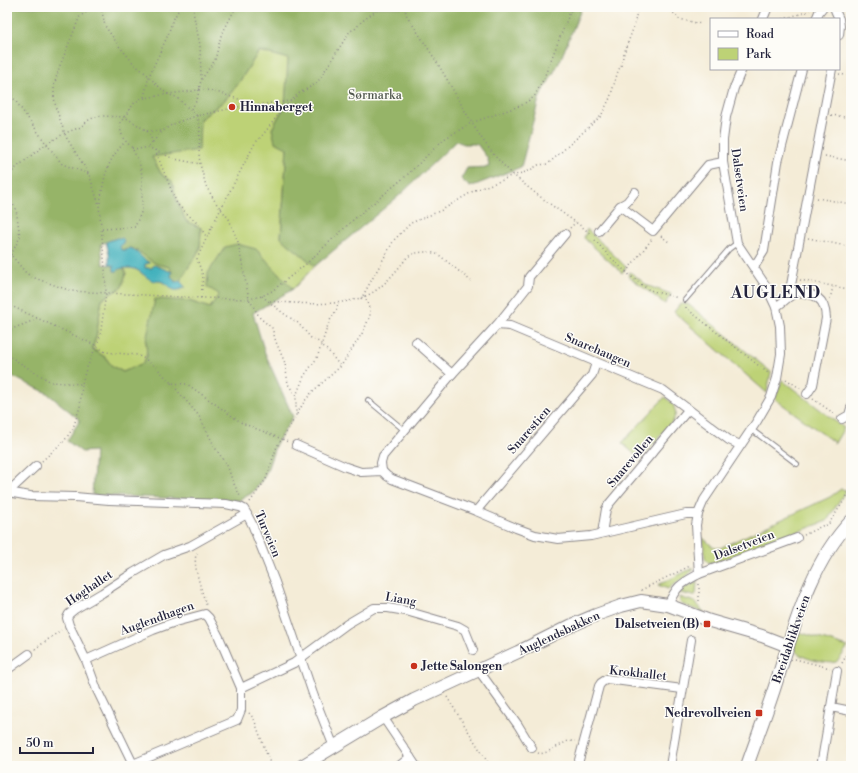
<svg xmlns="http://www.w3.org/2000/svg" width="858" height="773" font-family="'Libre Bodoni',serif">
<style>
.green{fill:#bdd276;stroke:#707a58}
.forest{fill:#96b467;stroke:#5c6b51}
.water{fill:#41b0bc;stroke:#32697c}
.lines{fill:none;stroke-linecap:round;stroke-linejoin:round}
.lane-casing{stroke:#8b8789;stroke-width:6}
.street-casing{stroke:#8b8789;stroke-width:10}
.secondary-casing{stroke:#8b8789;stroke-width:14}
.path{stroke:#8b8789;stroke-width:1.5;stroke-dasharray:1 3;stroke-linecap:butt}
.lane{stroke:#fff;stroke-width:4}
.street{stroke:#fff;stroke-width:8}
.secondary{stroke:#fff;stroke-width:12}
.poi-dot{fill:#c8321e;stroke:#fdfcf7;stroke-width:1.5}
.labels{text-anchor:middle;stroke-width:3;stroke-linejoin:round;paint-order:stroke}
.park-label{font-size:12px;fill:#50574d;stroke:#fdfcf7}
.poi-label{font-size:12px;font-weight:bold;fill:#22223b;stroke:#fdfcf7;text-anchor:start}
.street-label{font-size:12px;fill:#22223b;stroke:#fdfcf7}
.district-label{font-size:16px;font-weight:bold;letter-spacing:1px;fill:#22223b;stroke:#fdfcf7}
</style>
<rect width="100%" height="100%" fill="#fdfcf7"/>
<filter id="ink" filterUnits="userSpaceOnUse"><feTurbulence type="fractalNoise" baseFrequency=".025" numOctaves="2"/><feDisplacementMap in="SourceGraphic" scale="8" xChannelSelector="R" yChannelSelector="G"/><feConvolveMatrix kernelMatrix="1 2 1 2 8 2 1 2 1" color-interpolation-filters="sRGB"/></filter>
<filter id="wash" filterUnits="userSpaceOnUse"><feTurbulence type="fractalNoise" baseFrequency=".012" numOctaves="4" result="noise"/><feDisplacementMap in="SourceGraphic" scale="16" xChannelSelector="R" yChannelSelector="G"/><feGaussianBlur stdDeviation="0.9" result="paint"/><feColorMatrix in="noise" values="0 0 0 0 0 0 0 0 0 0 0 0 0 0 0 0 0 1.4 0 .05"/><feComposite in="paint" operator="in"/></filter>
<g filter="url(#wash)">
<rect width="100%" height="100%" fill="#f4ecd7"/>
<g class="green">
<path d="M259,51l30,8 -4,46 -13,24 15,19 -6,89 34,29 -22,23 -37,-40 -37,45 -9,14 -21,-7 -43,40c2,24 -2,22 -23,31l-11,-6 -7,-9 -13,-8 4,-12 6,-38 20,-12 4,-14 -2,-5c16,-1 16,7 29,12 3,1 6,0 9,2 10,5 11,12 23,5l-5,-6 20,-32 1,-21 -15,-7 -10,-23 -4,-17 -10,-6 -10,-18 72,-56 14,-17z"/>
<path d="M587,229l39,38 -4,6 -38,-35z"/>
<path d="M133,249l8,4 14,10 14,4 3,5 -18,-7 -2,3h-7l-1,-2 3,-2z"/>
<path d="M630,272l18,14 23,8 -6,10 -37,-28z"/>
<path d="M680,304h8l83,68 -4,21 -93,-81z"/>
<path d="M782,380l62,48 -9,15 -60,-44z"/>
<path d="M665,397l8,7 3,9 -3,8 -33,38 -18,-16z"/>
<path d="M841,489l5,1 -19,31 -106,39 -12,3 -4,-4 -2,-21 9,8 8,2 110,-51z"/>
<path d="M693,568c-4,11 -17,13 -25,21l-10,-4z"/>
<path d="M697,582l-1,12 -2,2 -14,-3 4,-5z"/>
<path d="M679,597l16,5 10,11 -24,-9z"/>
<path d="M799,632l49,15c-4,4 -7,12 -12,15 -8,3 -38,-4 -41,-12 -2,-5 2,-13 4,-18z"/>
</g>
<path class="forest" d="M7,7h575l-22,54 -21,38 -18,68 -51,20 -9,-8 6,-11 22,-1 -1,-8 -11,-15h-13l-8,-3 -56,54 -85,71 -34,-28 6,-90 -12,-6 -3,-13 13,-24 3,-46 -29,-8 -21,33 -14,17 -24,18 -1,31 -47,7 10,18 10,6 4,17 10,23 15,7 -1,21 -20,32 -5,1 -4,-6 1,-4 -3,-5c-6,-2 -12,-2 -16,-5 -8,-5 -13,-11 -22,-14l-5,2h-6l-1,-4 2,-2 -4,-6 -16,6 2,20 11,2v5h3l3,-3h4l2,5 -4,14 -20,12 -6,38 -4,12 13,8 7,9 11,6 20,-9 4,-7 -1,-15 9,-42 34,2 21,7 9,-14 -12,-7 1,-14 17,-26 12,-3 19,5 37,40 -40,24 12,40 28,64 -17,27 -11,32 -13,17 -14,8 -146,-6 3,-44 -13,1 -15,-11 13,-21 -33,-27 -40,-19z"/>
<path class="water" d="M117,238h5l2,2 -1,4 -3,2 1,4h5l5,-2c7,4 11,11 19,15l-5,1v4h7l2,-3 18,7 -1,4 4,6 5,-1 5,6c-12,7 -13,1 -22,-5 -3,-2 -6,0 -9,-1 -12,-4 -13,-14 -28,-13 -4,0 -6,0 -9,3h-3v-5l-5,-2v-10l-3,-12z"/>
</g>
<g filter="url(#ink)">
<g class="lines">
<defs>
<g id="lane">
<path d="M685,300l44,-51 8,-6"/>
<path d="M368,400l36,30"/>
<path d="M752,430l45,34"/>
</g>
<g id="street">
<path d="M835,10l4,9"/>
<path d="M763,19l5,-12"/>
<path d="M816,19l3,-7 4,-5"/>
<path d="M839,20l1,6 -1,9"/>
<path d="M620,206l33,25 55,-66 15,-3"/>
<path d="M599,231l21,-25 7,-4 8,-10"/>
<path d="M754,267l10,-16 14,-89 24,-93"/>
<path d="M785,300l11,-8c19,2 29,5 30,26l-13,67 -6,9"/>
<path d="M776,307l8,-6 7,-16 41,-216"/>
<path d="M497,325l31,-39 1,-9 36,-43"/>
<path d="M416,342l36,32 45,-49 13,1 153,64 66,50 11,5"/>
<path d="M842,419l7,-4 2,-7"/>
<path d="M296,445l50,22 15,5 21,-1 5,5 5,3 84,32 40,17 19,7 23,4 33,-3 95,-22h12"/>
<path d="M382,471l-1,-8 2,-7 69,-82"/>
<path d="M8,492l22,4 45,1 34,3 117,4 14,3 4,2 8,15 23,58 38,112 21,53"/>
<path d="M7,493l29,-27"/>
<path d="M476,511l116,-136 4,-12"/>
<path d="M602,533l4,-24 3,-5 79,-94"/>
<path d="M699,574l98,-36"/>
<path d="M668,605c9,-20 13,-21 31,-31l-3,-49 2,-11 6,-14 53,-79 14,-24 6,-19 4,-24 -1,-28 -4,-19 -10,-21 -29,-43 -14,-81v-22l3,-23 8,-29 8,-19"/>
<path d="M86,660l67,-30 22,-8 30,-8 4,4 10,19 22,51 53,-25 53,-39 27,-16h14l18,3 52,15 7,4 8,20"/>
<path d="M480,669l2,6 36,50 14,23"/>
<path d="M7,670l22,-16"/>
<path d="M831,707l20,4"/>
<path d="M383,717l33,49"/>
<path d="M579,760l20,-74 2,-3 6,-4 75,10"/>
<path d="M133,764l104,-44 4,-10v-22"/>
<path d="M134,766l-37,-76 -11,-30 -17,-35 -2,-7 2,-4 6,-5 27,-16 31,-20 31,-18 26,-9 57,-32"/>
<path d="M399,766l11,-9"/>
<path d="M670,766l21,-126"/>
<path d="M821,766l16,-95"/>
</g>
<g id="secondary">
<path d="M302,766l81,-49 31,-17 104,-48 52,-26 26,-11 25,-9 20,-5 27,4 42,16 52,15 26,10"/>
<path d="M747,766c10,-29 21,-57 30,-86 18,-55 33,-116 74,-159"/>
</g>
</defs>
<use href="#lane" class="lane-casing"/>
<use href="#street" class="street-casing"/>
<use href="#secondary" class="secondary-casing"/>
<g class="path">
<path d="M101,7l4,19 14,20 16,19 14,11 6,7 12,11 9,3 21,19 40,-9 54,-6 7,-7 19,-11 33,-52 5,-2 6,-7 20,-15"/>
<path d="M192,7l8,38 1,33"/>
<path d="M405,7l1,7c13,21 27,41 39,62 16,27 30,56 50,80 24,28 61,52 90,73l5,5"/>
<path d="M663,7l12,7 4,5 22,5"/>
<path d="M783,19l27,-8"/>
<path d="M839,74l12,2"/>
<path d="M7,89l38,53 17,22 27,10"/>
<path d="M144,97l5,-21 19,-41 4,-13 8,-15"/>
<path d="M191,109l6,-9 4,-20 14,-20 6,-24 15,-29"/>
<path d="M831,115l20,3"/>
<path d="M147,131h14"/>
<path d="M132,148l7,1 9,-2 26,12 26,5"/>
<path d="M155,150l22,54 21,20 8,12"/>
<path d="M825,156l26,5"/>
<path d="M7,177l10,-10 29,-23 19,-11 16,-6 6,-6 8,-4 7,-1 23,1 22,14 4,6 1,6 -4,4"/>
<path d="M7,195l9,14 4,28 -9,18 -4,4"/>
<path d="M817,198l34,6"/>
<path d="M100,203c4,-25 6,-42 25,-61"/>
<path d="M570,228l6,-6"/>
<path d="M102,229l33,-2 7,-17v-35l-3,-13 -7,-14 -9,-10 -2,-6 -1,-9 15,-21 5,-3 27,-5 27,-3 5,-2 14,2 41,13"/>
<path d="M661,236l8,6"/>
<path d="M808,238l43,9"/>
<path d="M595,240c9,12 40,42 53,49 9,4 21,6 30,9"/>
<path d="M7,250l19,23 6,4 39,14 130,7 48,1 13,-3 10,-5 34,-27 47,-44 53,-44 38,-37 27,-16 40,-14 11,-4 12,-8 9,-17 29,-73"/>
<path d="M626,272l26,-33"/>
<path d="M800,280l48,9h3"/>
<path d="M262,296l21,17 15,10 13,15 8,4 10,10 11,14"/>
<path d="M201,298l2,-22 -6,-17c17,-39 38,-77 58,-116 14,-13 22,-30 36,-42"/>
<path d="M361,299l33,-59 17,-17 31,-13 33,-20 28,-10 5,-3 21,-6 9,-6 10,-1 53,-48 9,-18 8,-27 4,-7 1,-8 11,-30 4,-19"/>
<path d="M830,299l3,-12"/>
<path d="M270,301c28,3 81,7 105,-10 10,-7 18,-16 26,-26 2,-2 5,-7 8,-9 8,-5 22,-5 30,-1l32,26"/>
<path d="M7,304l90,42 8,6 32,3 8,4 12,9 14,15 16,1 55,39 40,16 14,-23v-20l-8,-12 -3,-21 -9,-21 -4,-14 -12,-10 -11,-19 -11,-57 -9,-23 -13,-16 -10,-17 -6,-22 -1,-10 1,-27 -3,-11c-21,6 -31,9 -45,27"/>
<path d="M686,307v1l82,65"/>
<path d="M7,331l30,-12"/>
<path d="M7,355l44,27 30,2"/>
<path d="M786,379l15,10"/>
<path d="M171,383l28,33 17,33 12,18 4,13 9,18"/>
<path d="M296,396l8,-20 13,-18 12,-36 8,-13 1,-7"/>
<path d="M813,399l22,15"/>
<path d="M297,414l7,-12 8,-10 29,-26 22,-34 7,-16v-5l-6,-18"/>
<path d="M42,461l23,-21 8,-12 7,-21 2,-23 3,-12 15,-35 6,-44 -1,-25 -6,-63 -10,-31 -23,-37 -10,-29 -2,-11v-11l5,-18 21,-52 15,-9"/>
<path d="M250,502l16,-23 11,-33 5,-7 6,3"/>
<path d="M804,535l18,-9 6,-1 23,-35"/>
<path d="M197,553c-6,10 6,40 9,52"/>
<path d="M641,590l49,-24"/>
<path d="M699,601v-17"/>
<path d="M35,649l26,-19"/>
<path d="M795,659l35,9"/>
<path d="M842,663l9,-15"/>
<path d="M447,697l43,69"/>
<path d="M249,713l5,6 17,47"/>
<path d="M538,753l2,1 7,-2 21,-11h7"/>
</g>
<use href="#lane" class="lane"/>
<use href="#street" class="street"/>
<use href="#secondary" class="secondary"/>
</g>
</g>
<g class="poi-dot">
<circle cx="232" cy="107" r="4"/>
<rect x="703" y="620" width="8" height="8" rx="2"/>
<circle cx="414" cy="666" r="4"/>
<rect x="755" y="709" width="8" height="8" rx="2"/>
</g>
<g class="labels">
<g class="park-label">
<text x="375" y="99">Sørmarka</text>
</g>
<g class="poi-label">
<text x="240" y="111">Hinnaberget</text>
<text x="699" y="628" text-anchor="end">Dalsetveien (B)</text>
<text x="422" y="670">Jette Salongen</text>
<text x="751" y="717" text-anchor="end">Nedrevollveien</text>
</g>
<g class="street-label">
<text transform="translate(740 180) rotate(82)" y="4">Dalsetveien</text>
<text transform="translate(598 350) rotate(23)" y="4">Snarehaugen</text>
<text transform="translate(529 430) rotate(-49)" y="4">Snarestien</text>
<text transform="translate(630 461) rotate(-50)" y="4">Snarevollen</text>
<text transform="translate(268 534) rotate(67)" y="4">Turveien</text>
<text transform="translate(744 545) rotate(-21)" y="4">Dalsetveien</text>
<text transform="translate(89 588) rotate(-34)" y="4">Høghallet</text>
<text transform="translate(401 599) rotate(10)" y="4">Liang</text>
<text transform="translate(157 618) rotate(-20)" y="4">Auglendhagen</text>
<text transform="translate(559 633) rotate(-25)" y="4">Auglendsbakken</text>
<text transform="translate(791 639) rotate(-71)" y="4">Breidablikkveien</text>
<text transform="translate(638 673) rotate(6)" y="4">Krokhallet</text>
</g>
<g class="district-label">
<text x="776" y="298">AUGLEND</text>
</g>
</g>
<rect width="858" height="773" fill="none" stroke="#fdfcf7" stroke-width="24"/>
<rect x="710" y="18" width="130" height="52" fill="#fdfcf7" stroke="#a5a5ac"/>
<rect x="718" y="31" width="20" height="6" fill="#ffffff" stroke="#a5a5ac"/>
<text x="746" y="38" font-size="12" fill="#22223b">Road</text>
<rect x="718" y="48" width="20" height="12" fill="#bdd276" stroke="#a5a5ac"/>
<text x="746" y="58" font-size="12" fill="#22223b">Park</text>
<path d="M20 747v6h73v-6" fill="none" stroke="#22223b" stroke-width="2"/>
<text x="26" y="747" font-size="12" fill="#22223b" stroke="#fdfcf7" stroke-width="3" paint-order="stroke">50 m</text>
</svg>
